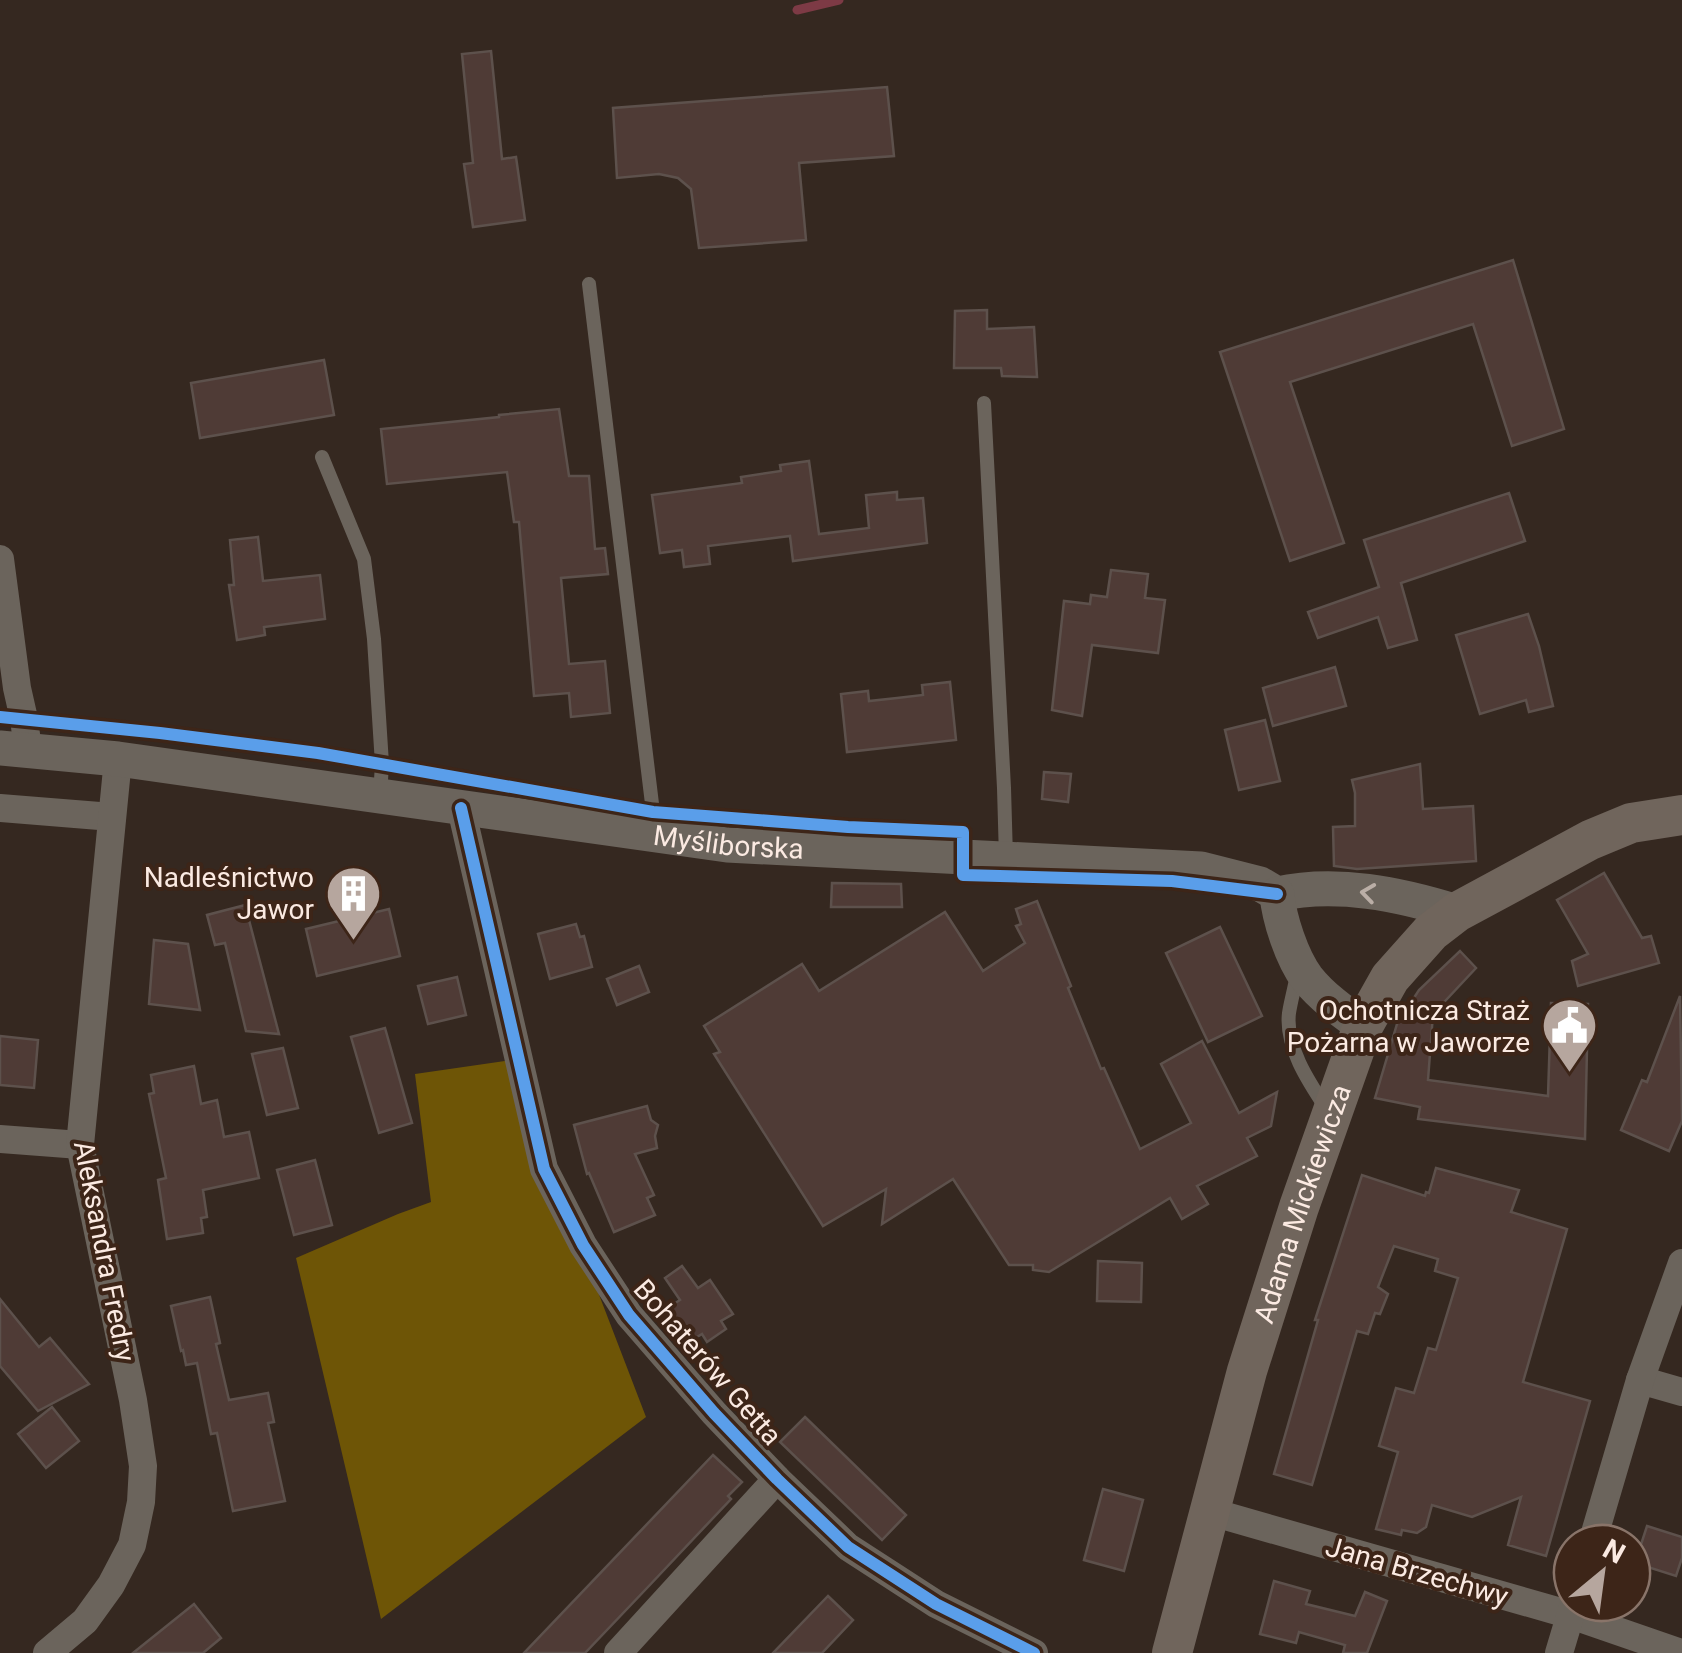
<svg xmlns="http://www.w3.org/2000/svg" width="1682" height="1653" font-family="Roboto,sans-serif">
<style>
.forest{fill:#6e5506}
.lines{fill:none;stroke-linecap:round;stroke-linejoin:round}
.stream{stroke:#7d3a45;stroke-width:9}
.building{fill:#4f3b36;stroke:#5d514c;stroke-width:2.5}
.service{stroke:#6b645c;stroke-width:14}
.minor{stroke:#6b645c;stroke-width:28}
.tertiary{stroke:#6b645c;stroke-width:35}
.secondary{stroke:#70655c;stroke-width:40}
.cycleway-casing{stroke:#3d2518;stroke-width:19}
.cycleway{stroke:#5a9eea;stroke-width:12}
.oneway{stroke:#baaea6}
.labels{text-anchor:middle;stroke-width:8;stroke-linejoin:round;paint-order:stroke}
.street-label{font-size:28px;fill:#fbeae2;stroke:#3d2518}
.poi-label{font-size:28px;fill:#fbeae2;stroke:#3d2518;text-anchor:end}
</style>
<rect width="100%" height="100%" fill="#352820"/>
<path class="forest" d="M519,1059l16,69 111,289 -265,202 -85,-361 102,-44 33,-12 -16,-128z"/>
<g class="lines">
<path class="stream" d="M797,10l42,-10"/>
</g>
<g class="building">
<path d="M491,51l11,108 14,-2 9,63 -52,7 -9,-63 9,-1 -11,-109z"/>
<path d="M887,87l7,69 -95,7 7,77 -107,8 -8,-59 -13,-11 -19,-4 -42,4 -4,-70z"/>
<path d="M1513,260l51,169 -52,17 -39,-122 -183,58 54,161 -54,18 -70,-209z"/>
<path d="M987,310v19l47,-2 3,50 -35,-1 -1,-8h-47l1,-57z"/>
<path d="M324,360l10,55 -134,23 -9,-55z"/>
<path d="M559,409l10,67h20l6,73 10,-1 3,26 -47,4 8,86 36,-3 5,52 -39,4 -2,-24 -35,3 -15,-174h-5l-7,-50 -120,12 -6,-55 118,-12v-2z"/>
<path d="M809,461l10,73 50,-6 -3,-33 31,-3v8l26,-2 4,45 -134,18 -3,-25 -82,10 2,18 -26,3 -2,-17 -22,3 -8,-58 90,-12 -1,-6 40,-6 -1,-6z"/>
<path d="M1509,493l16,48 -124,42 16,57 -29,8 -10,-31 -60,21 -10,-26 71,-25 -15,-47z"/>
<path d="M258,537l5,44 57,-6 5,44 -61,8 1,8 -28,5 -8,-55h5l-4,-45z"/>
<path d="M1111,570l37,4 -3,24 20,2 -7,53 -66,-8 -10,71 -30,-6 12,-109 26,3 1,-9 16,2z"/>
<path d="M1528,614l11,32 14,60 -24,6 -3,-12 -46,14 -24,-79z"/>
<path d="M1335,667l11,39 -73,20 -10,-38z"/>
<path d="M950,682l6,58 -109,12 -6,-58 27,-3 1,10 28,-3 26,-3 -1,-10z"/>
<path d="M1265,720l15,61 -41,9 -14,-60z"/>
<path d="M1420,764l3,45 50,-3 3,55 -119,8 -23,-3 -1,-39 22,-1v-33l-3,-13z"/>
<path d="M1044,772l27,2 -3,28 -26,-3z"/>
<path d="M1604,873l38,65 9,-2 8,27 -81,23 -6,-25 16,-7 -31,-54z"/>
<path d="M832,883l69,1 1,23h-71z"/>
<path d="M1037,901l34,85 -3,2 33,81 3,-1 36,81 51,-26 -30,-59 41,-23 37,72 38,-21 -6,34 -24,12 10,18 -60,30 11,18 -26,15 -12,-21 -121,74 -16,-2v-5h-24l-56,-86 -71,45 4,-35 -63,37 -109,-172 6,-2 -16,-26 98,-62 17,27 126,-79 38,59 42,-28 -9,-17 5,-2 -5,-15z"/>
<path d="M245,905l34,129 -33,-3 -21,-88 -10,2 -8,-30z"/>
<path d="M389,909l11,47 -83,20 -11,-47z"/>
<path d="M576,924l4,13 4,-1 8,31 -42,12 -12,-45z"/>
<path d="M1220,927l42,89 -54,26 -42,-89z"/>
<path d="M154,940l34,4 12,66 -51,-6z"/>
<path d="M1460,951l16,17 -43,46 -5,66 120,16 3,-93 37,1 -3,135 -167,-20 2,-12 -45,-9 22,-74 22,-34z"/>
<path d="M639,966l10,26 -32,13 -10,-26z"/>
<path d="M457,977l9,38 -38,9 -10,-38z"/>
<path d="M1680,996l2,125 -13,30 -48,-21 21,-50 5,2z"/>
<path d="M385,1028l27,95 -33,10 -28,-96z"/>
<path d="M0,1036l38,4 -4,48 -34,-3z"/>
<path d="M283,1048l15,60 -31,7 -15,-61z"/>
<path d="M194,1066l7,38 16,-4 7,37 25,-5 10,46 -56,12 4,27 -6,1 2,15 -36,6 -9,-59 8,-2 -17,-84 5,-1 -3,-18z"/>
<path d="M647,1106l4,14 7,5 -3,11 2,12 -22,6 19,41 -7,3 8,17 -41,17 -25,-59 -2,1 -13,-49z"/>
<path d="M315,1160l17,65 -38,10 -17,-65z"/>
<path d="M1436,1168l83,22 -8,22 56,17 -44,153 67,19 -44,155 -38,-11 13,-48 -49,20 -40,-12 -6,22 -9,6 -15,-3 -1,5 -25,-6 22,-77 -19,-6 17,-58 18,5 14,-45 8,2 22,-72 -23,-7 3,-12 -44,-13 -16,41 10,7 -8,20 -5,-1 -7,21 -11,-3 -45,154 -38,-11 44,-154h-3l47,-145 63,21 1,-4 3,1z"/>
<path d="M1098,1261l44,2 -1,39 -44,-1z"/>
<path d="M682,1266l16,22 12,-8 23,34 -12,7 5,8 -19,13 -5,-8 -10,6 -23,-33 11,-7 -15,-22z"/>
<path d="M210,1297l10,46 -4,1 13,56 39,-7 6,29 -6,1 17,78 -52,10 -16,-78 -6,1 -14,-71 -11,2 -3,-15 -2,1 -10,-45z"/>
<path d="M0,1299l39,48 11,-9 39,46 -51,27 -38,-45z"/>
<path d="M52,1407l27,34 -33,27 -28,-34z"/>
<path d="M805,1417l101,98 -24,25 -102,-98z"/>
<path d="M713,1455l29,27 -14,14 3,3 -84,89 -62,65h-61z"/>
<path d="M1103,1489l40,11 -19,71 -40,-11z"/>
<path d="M1647,1526l35,11v21l-6,18 -41,-13z"/>
<path d="M1274,1581l36,10 -4,13 49,12 10,-24 22,9 -20,52h-24l2,-8 -46,-13 -3,11 -36,-9z"/>
<path d="M828,1596l25,24 -31,33h-49z"/>
<path d="M194,1604l27,34 -18,15h-70z"/>
</g>
<g class="lines">
<g class="service">
<path d="M589,284l64,528 -5,21"/>
<path d="M984,403l20,385 2,70"/>
<path d="M322,457l42,102 10,80 8,125 -2,32"/>
<path d="M1297,974c-2,13 -6,26 -8,39 -4,33 19,68 37,95"/>
</g>
<g class="minor">
<path d="M0,559l17,129 7,31 4,31"/>
<path d="M0,808l112,9"/>
<path d="M461,808l83,361 39,76 46,70 85,98 63,66 71,68 88,57 98,49"/>
<path d="M0,1139l80,6"/>
<path d="M1640,1380l42,12"/>
<path d="M1208,1511l363,104 110,38"/>
<path d="M1592,1543l48,-163 42,-117"/>
<path d="M47,1653l38,-32 26,-36 21,-40 9,-43 2,-36 -10,-66 -53,-255 38,-386"/>
<path d="M618,1653l159,-174"/>
<path d="M1559,1653l15,-50"/>
</g>
<g class="tertiary">
<path id="s1" d="M0,748l118,11 609,86 474,24 59,15 17,10c60,-13 122,0 180,18"/>
<path d="M1277,894c2,25 15,64 30,84 15,19 36,34 56,48"/>
</g>
<path class="secondary" id="s2" d="M1172,1653l75,-282 52,-164 64,-181 27,-48 41,-46 26,-20 133,-72 41,-17 51,-8"/>
<defs>
<g id="cycleway">
<path d="M0,717l160,16 158,20 335,59 195,15 115,5v43l209,6 105,13"/>
<path d="M461,808l83,361 39,76 46,70 85,98 63,66 71,68 88,57 98,49"/>
</g>
</defs>
<use href="#cycleway" class="cycleway-casing"/>
<use href="#cycleway" class="cycleway"/>
</g>
<defs><path id="oneway-chevron" d="M-2-3.5L2.5 0L-2 3.5" fill="none" stroke-width="1.6" stroke-linecap="round" stroke-linejoin="round" transform="scale(2.5)"/></defs>
<use class="oneway" href="#oneway-chevron" transform="translate(1368 893) rotate(-172)"/>
<defs>
<symbol id="building-pin" viewBox="-11 -11 22 30"><path d="M0 17L-7.5 6A9.5 9.5 0 1 1 7.5 6Z" fill="#b6a69e" stroke="#3d2518"/><path d="M-4-6H4V6H1V3H-1V6H-4ZM-2.5-4.3h1.7v1.8h-1.7ZM.8-4.3h1.7v1.8H.8ZM-2.5-1h1.7V.8h-1.7ZM.8-1h1.7V.8H.8Z" fill="#fff"/></symbol>
<symbol id="civic-pin" viewBox="-11 -11 22 30"><path d="M0 17L-7.5 6A9.5 9.5 0 1 1 7.5 6Z" fill="#b6a69e" stroke="#3d2518"/><path d="M-.6-6.5H3V-4.5H.6V-3L4-1V1h2V6H-6V1h2V-1L-.6-3ZM-1.2 2.5V6h2.4V2.5Z" fill="#fff"/></symbol>
</defs>
<g fill-rule="evenodd">
<use href="#building-pin" x="322" y="862" width="63" height="86"/>
<use href="#civic-pin" x="1538" y="994" width="63" height="86"/>
</g>
<g class="labels">
<g class="street-label">
<text dy="10" stroke="none"><textPath href="#s1" startOffset="735">Myśliborska</textPath></text>
<text dy="10" stroke="none"><textPath href="#s2" startOffset="468">Adama Mickiewicza</textPath></text>
<text transform="translate(105 1251) rotate(79)" y="10">Aleksandra Fredry</text>
<text transform="translate(708 1362) rotate(49)" y="10">Bohaterów Getta</text>
<text transform="translate(1417 1571) rotate(16)" y="10">Jana Brzechwy</text>
</g>
<g class="poi-label">
<text x="314" y="887">Nadleśnictwo<tspan x="314" dy="32">Jawor</tspan></text>
<text x="1530" y="1020">Ochotnicza Straż<tspan x="1530" dy="32">Pożarna w Jaworze</tspan></text>
</g>
</g>
<g transform="translate(1602 1573) rotate(29)"><circle r="48" fill="#3d2518" stroke="#897469" stroke-width="2.5"/>
<path d="M0-8L18 38L0 25L-18 38Z" fill="#b6a69e"/>
<text y="-15" font-size="28" font-weight="bold" text-anchor="middle" fill="#fbeae2">N</text>
</g>
</svg>
